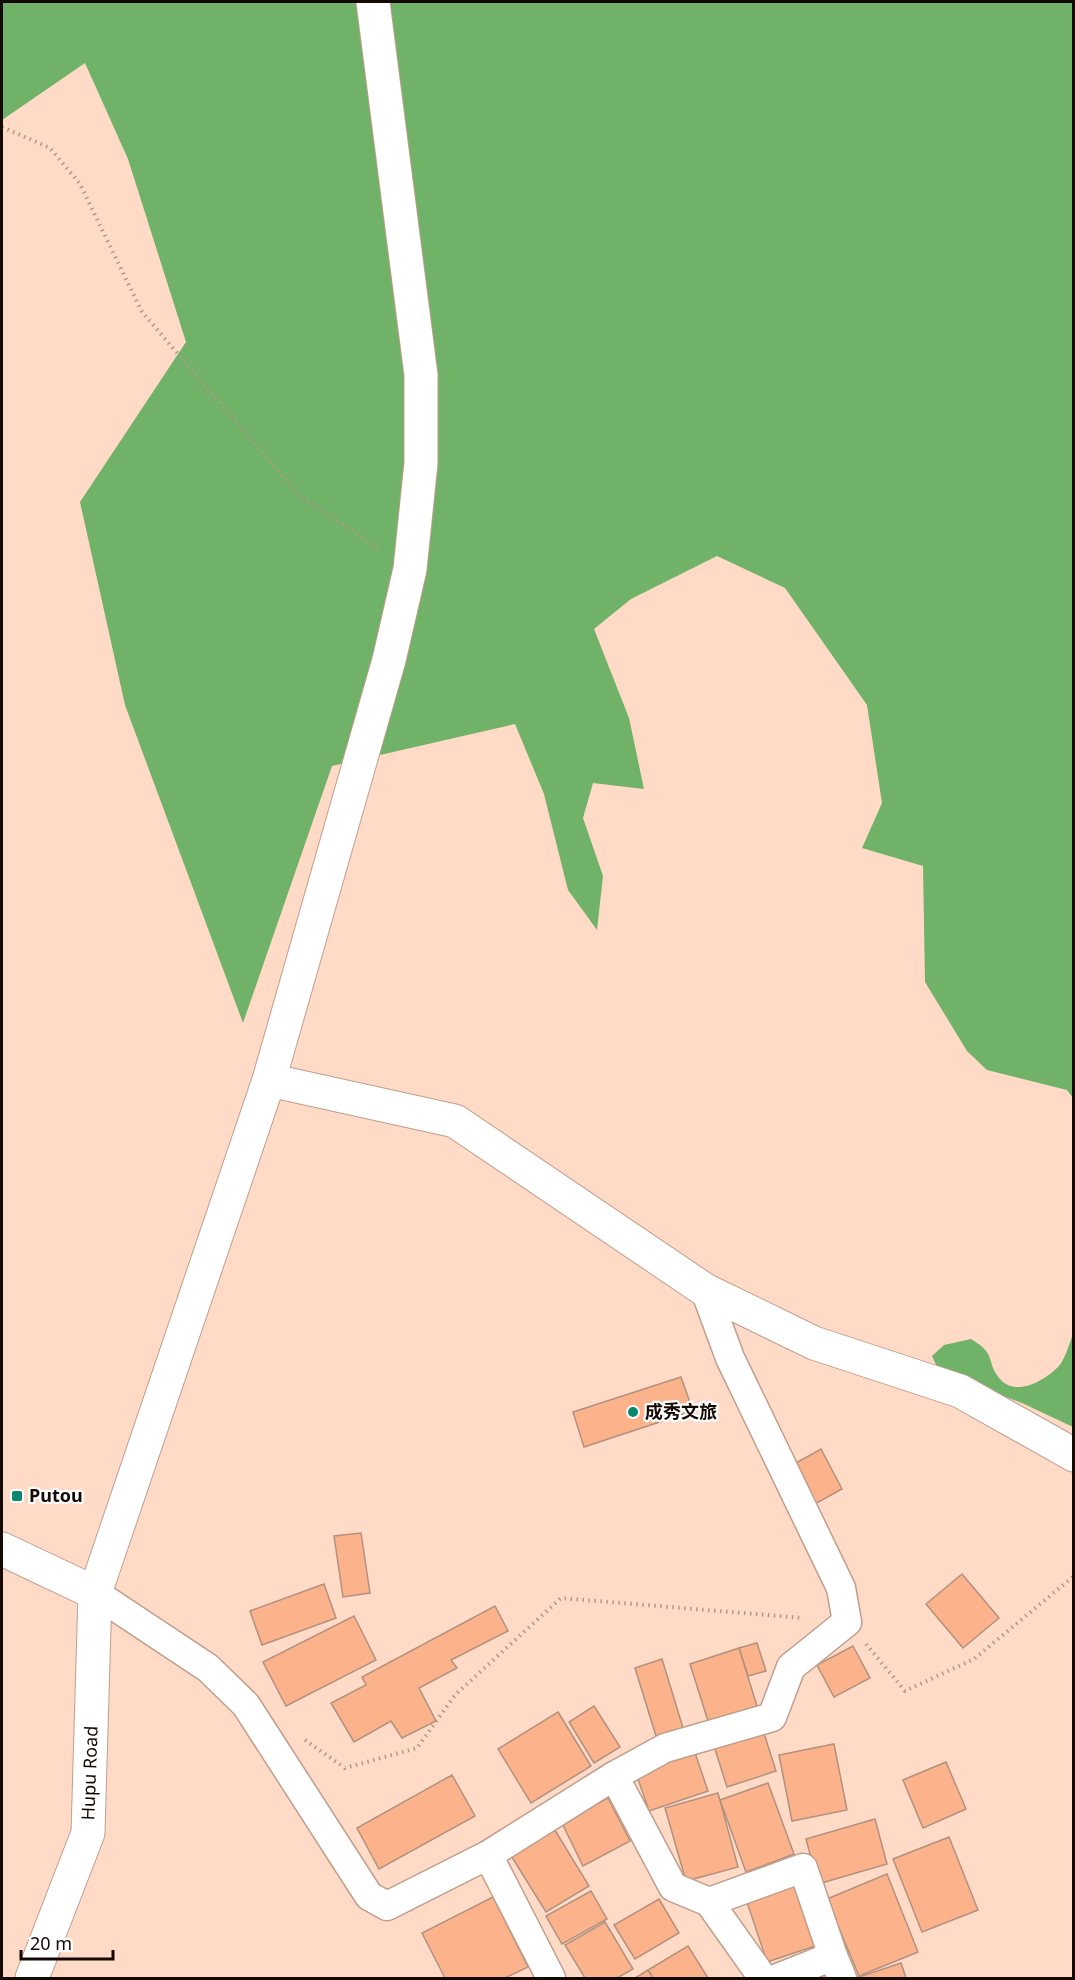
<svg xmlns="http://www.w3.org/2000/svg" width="1075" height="1980" font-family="'Noto Sans','Noto Sans TC',sans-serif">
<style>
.forest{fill:#70b267}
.building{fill:#fcb38b;stroke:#b2917f;stroke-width:1.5}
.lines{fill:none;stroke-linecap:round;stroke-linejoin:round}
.street-casing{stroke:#c09e8c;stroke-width:31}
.secondary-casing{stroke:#c09e8c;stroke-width:35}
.path{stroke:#b39788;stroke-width:4;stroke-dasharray:1.5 4.5;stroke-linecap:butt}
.street{stroke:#fff;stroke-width:28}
.secondary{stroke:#fff;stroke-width:33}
.poi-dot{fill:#07876b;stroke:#fff;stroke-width:2}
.labels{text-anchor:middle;stroke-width:4.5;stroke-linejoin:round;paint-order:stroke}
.poi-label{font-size:18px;font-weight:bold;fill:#150904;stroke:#fff;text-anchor:start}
.street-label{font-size:18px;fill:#150904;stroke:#fff}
</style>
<rect width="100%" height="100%" fill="#fedac7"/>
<g class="forest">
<path d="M2,2h1071v1096l-6,-8 -80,-20 -20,-19 -42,-69 -2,-116 -61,-18 20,-45 -15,-98 -82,-117 -68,-32 -86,43 -37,30 35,89 15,71 -51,-6 -10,35 20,58 -6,54 -29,-40 -24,-96 -29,-70 -183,42 -89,257 -118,-318 -45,-203 106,-160 -58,-183 -43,-96 -83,57z"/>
<path d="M1073,1334v93l-51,-24 -72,-27 -13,-9 -5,-11 12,-11 27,-6c27,16 14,22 29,40 16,18 44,2 58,-12 7,-7 11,-23 15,-33z"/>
</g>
<g class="building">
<path d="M681,1377l12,34 -109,36 -11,-35z"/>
<path d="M821,1449l21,40 -27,15 -21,-40z"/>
<path d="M361,1533l9,60 -27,4 -9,-61z"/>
<path d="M962,1574l37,44 -36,30 -37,-44z"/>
<path d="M324,1584l12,34 -74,27 -12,-34z"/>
<path d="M495,1606l13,25 -57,29 6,8 -38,20 17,33 -34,17 -11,-17 -37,21 -23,-39 35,-18 -4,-8z"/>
<path d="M354,1616l22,44 -90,46 -23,-44z"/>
<path d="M757,1643l9,28 -18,5 -9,-28z"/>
<path d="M853,1646l17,32 -36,19 -17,-32z"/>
<path d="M739,1648l18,58 -49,15 -18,-57z"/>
<path d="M662,1659l21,69 -27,8 -21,-68z"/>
<path d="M594,1706l26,41 -26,16 -25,-41z"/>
<path d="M558,1712l33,54 -60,37 -33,-54z"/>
<path d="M762,1727l14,44 -49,16 -14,-44z"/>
<path d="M834,1744l13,66 -55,11 -13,-66z"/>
<path d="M694,1750l14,41 -59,20 -14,-41z"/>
<path d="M946,1762l20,47 -43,19 -20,-48z"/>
<path d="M452,1775l23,41 -96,53 -22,-41z"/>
<path d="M768,1783l26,71 -48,18 -26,-72z"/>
<path d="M718,1793l20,74 -52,14 -21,-73z"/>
<path d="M608,1798l22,43 -47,25 -21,-43z"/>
<path d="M875,1819l12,45 -69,20 -12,-45z"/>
<path d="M553,1827l36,59 -43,26 -36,-58z"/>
<path d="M949,1837l29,73 -56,22 -29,-73z"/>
<path d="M887,1874l31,78 -59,24 -32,-77z"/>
<path d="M798,1882l20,63 -51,17 -21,-63z"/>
<path d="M591,1891l16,28 -45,25 -16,-28z"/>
<path d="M493,1897l35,70 -23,11h-60l-23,-45z"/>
<path d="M659,1899l20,34 -44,26 -21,-34z"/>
<path d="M605,1922l28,47 -16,9h-32l-20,-33z"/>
<path d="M688,1946l20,32h-55l-5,-8z"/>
<path d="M901,1963l5,15h-46l-1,-1z"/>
<path d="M648,1970l5,8h-18z"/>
</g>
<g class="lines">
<defs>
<g id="street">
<path d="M95,1593l113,75 38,37 123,191 18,10 101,-51 63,123"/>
<path d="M614,1776l51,-28 107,-31 19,-50 56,-45 -6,-34 -111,-230 -25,-68"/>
<path d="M488,1855l126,-79 59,111 36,15 94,-34 30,88"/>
<path d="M709,1902l54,76"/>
<path d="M778,1978l55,-22 9,22"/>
</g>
<g id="secondary">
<path d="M269,1080l186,41 250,169 109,53 146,48 114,64"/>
<path d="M2,1549l93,44"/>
<path d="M32,1978l56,-145 7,-240 174,-513 120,-420 21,-91 11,-106v-88l-48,-373"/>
</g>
</defs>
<use href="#street" class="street-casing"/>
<use href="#secondary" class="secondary-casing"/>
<g class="path">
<path d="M2,127l48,21 30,36 62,128 157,183 80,54"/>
<path d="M866,1644l39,47 69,-32 100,-83"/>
<path d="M305,1740l40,28 72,-20 38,-53 106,-97 242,20"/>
</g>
<use href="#street" class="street"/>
<use href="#secondary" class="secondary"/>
</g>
<g class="poi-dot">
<circle cx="633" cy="1412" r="6"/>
<rect x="11" y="1490" width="12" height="12" rx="3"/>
</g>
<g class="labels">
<g class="poi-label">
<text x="645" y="1418">成秀文旅</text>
<text x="29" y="1502">Putou</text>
</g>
<g class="street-label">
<text transform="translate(90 1773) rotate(-88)" y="6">Hupu Road</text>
</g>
</g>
<rect width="1075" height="1980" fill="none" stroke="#150904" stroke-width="6"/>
<path d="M21 1950v9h92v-9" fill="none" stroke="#150904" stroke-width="3"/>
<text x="30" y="1950" font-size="18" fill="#150904" stroke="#ffffff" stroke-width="4.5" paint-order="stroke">20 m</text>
</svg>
